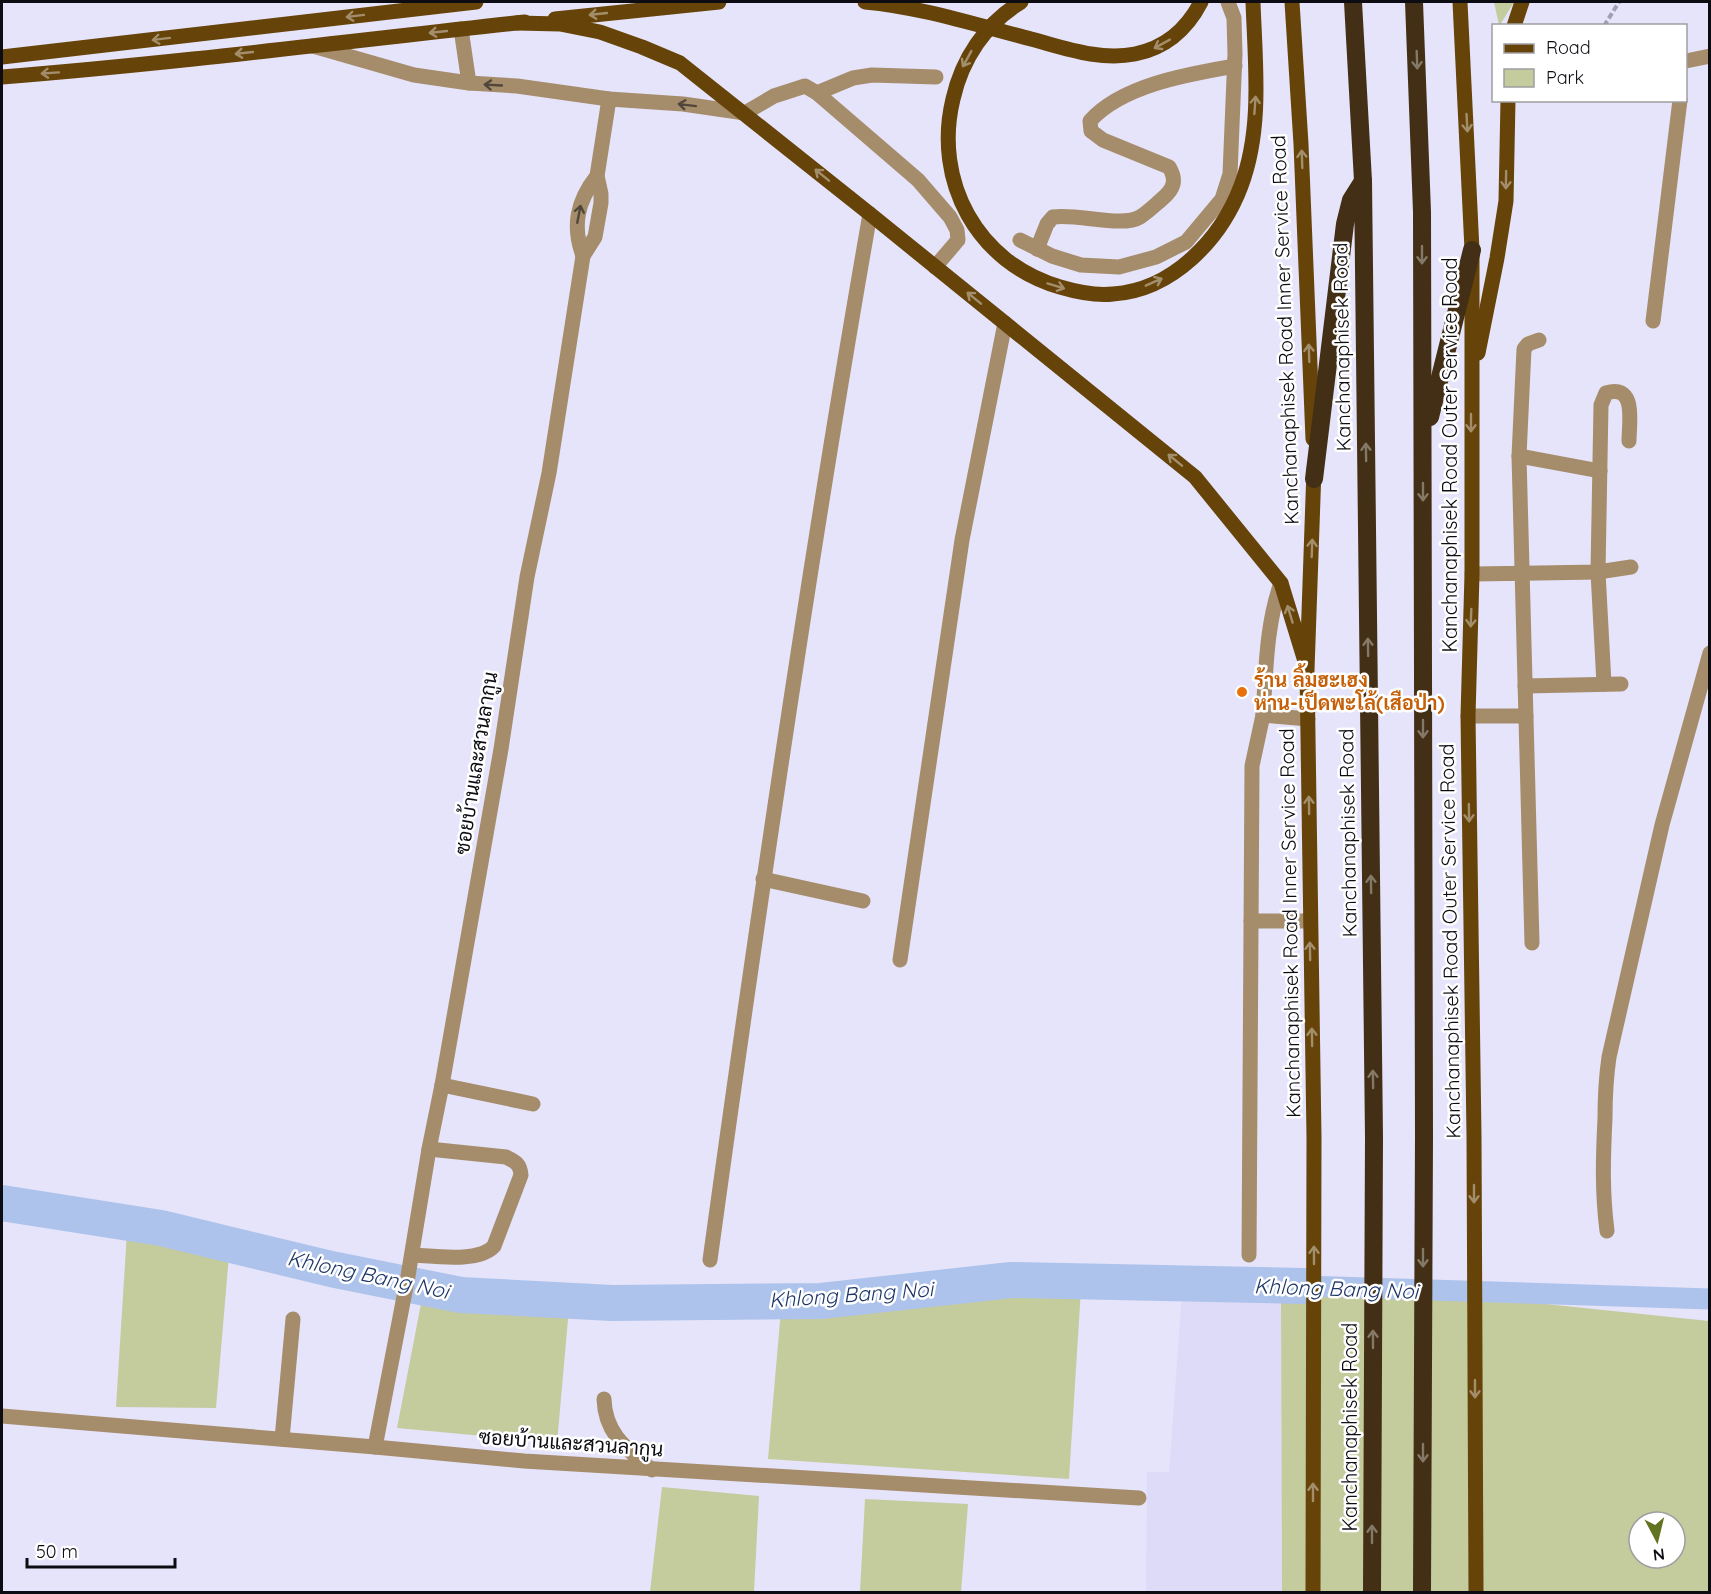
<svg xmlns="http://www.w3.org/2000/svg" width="1711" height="1594" font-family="Quicksand,Sarabun,sans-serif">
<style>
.built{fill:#dedbf9}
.green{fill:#c4cb9d;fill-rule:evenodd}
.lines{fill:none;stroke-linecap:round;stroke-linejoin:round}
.canal{stroke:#adc3eb;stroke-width:21}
.river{stroke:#adc3eb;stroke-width:36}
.path{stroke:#a09eb0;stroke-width:4;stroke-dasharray:6 3;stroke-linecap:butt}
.minor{stroke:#a58c6b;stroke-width:15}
.major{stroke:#664309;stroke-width:15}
.highway{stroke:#422f15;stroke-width:18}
.oneway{stroke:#a38e6b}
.oneway2{stroke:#847867}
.oneway3{stroke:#51463b}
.food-dot{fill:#e8710a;stroke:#fff;stroke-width:2}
.labels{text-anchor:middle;stroke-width:5;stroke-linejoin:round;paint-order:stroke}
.street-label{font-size:20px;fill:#0d0c13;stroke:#fff}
.food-label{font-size:20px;font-weight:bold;fill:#c56008;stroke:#fff;text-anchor:start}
.water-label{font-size:21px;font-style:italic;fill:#1e3668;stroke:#fff}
</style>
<rect width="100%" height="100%" fill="#e6e4fa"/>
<path class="built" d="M1182,1292h99l1,300h-136l1,-120h22z"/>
<g class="green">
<path d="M1494,2h20l-14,23h-1z"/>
<path d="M127,1232l31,4 71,19 -13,153 -100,-1z"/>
<path d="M1015,1287l66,2 -12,190 -301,-20 13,-149z"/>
<path d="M1281,1292l227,8 201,21v271h-427zM1639,1522h36v36h-36z"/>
<path d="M421,1304l93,6 55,-2 -12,135 -160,-15z"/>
<path d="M662,1487l97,9 -5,96h-104z"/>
<path d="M865,1499l103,5 -7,88h-101z"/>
</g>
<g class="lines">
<path class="canal" d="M1304,1286l406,13"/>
<path class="river" d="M2,1203l159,25 170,41 130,26 151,8 209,-2 190,-21 293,6"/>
<path class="path" d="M1604,26l15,-24"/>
<g class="minor">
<path d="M461,29l8,54"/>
<path d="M313,46l101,29 55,8 48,3 92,13 74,5 62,9 29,-17 31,-10 12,7 101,87 32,37 7,13 1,10 -23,27"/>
<path d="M1686,61l24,-5"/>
<path d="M817,93l36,-15 19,-3 64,2"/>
<path d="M1020,240l32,16 29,9 38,2 37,-10 30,-15 36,-43 8,-25 5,-120 -1,-36 -6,-16"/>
<path d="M1037,249l10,-25 6,-7c24,-4 69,11 87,0 8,-5 15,-12 22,-18 12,-10 15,-19 7,-32l-66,-27 -12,-9 -1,-10c32,-36 99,-47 145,-55"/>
<path d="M583,256l12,-19 6,-34v-9l-4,-18 12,-77"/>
<path d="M1653,321l27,-221"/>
<path d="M1519,456l81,15"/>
<path d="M1472,574l126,-2 33,-5"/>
<path d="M1604,684l-6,-112 3,-167 5,-12c31,-10 23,30 23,48"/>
<path d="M1525,686l96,-2"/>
<path d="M1263,715c3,-44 3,-90 18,-132"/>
<path d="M1468,716h58"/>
<path d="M763,879l100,22"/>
<path d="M1251,921h59"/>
<path d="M1532,943l-13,-487 5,-107 4,-5 11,-4"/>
<path d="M900,960l62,-420 43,-217"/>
<path d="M442,1085l91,19"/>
<path d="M1607,1231c-5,-40 -4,-72 -2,-113 0,-21 1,-40 4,-61l53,-232 48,-172"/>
<path d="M412,1255c22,1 67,8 82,-9l27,-71c-1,-11 -5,-13 -15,-18l-77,-8"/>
<path d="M1249,1255l3,-489 11,-51 45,4"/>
<path d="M710,1260c48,-349 99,-699 160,-1046"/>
<path d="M604,1399c1,35 23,50 48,71"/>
<path d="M2,1416l373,31 149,14 615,37"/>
<path d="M282,1439l11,-120"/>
<path d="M375,1447l33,-171 21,-127 13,-64 59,-336 26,-172 22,-104 34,-217c-11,-30 -6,-55 14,-80"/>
</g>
<g class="major">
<path d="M865,2c56,5 111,23 166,37 34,9 69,22 104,15 30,-6 52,-25 66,-52"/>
<path d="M1021,2c-36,22 -59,57 -68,97 -20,82 24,164 107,188 17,5 35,9 53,7 60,-4 108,-55 128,-108 22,-58 14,-124 12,-184"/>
<path d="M1292,2l9,142 12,295"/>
<path d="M1460,2l12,248v324l-4,142 6,420 2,456"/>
<path d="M555,19l164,-17"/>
<path d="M517,23l43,1 40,8 42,15 38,16 190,151 325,263 86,106 23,75"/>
<path d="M1514,26l8,-24"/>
<path d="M2,57l474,-55"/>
<path d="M2,77c175,-14 349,-36 523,-55"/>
<path d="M1478,353l19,-95 9,-57 2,-101"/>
<path d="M1313,1592l1,-454 -7,-468 7,-201"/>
</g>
<g class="highway">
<path d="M1353,2l10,179 11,956 -2,455"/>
<path d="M1414,2l8,210 2,924 -2,456"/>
<path d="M1430,417l42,-167"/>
<path d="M1314,479l31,-255 6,-24 12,-19"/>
</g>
</g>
<defs><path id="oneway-shaft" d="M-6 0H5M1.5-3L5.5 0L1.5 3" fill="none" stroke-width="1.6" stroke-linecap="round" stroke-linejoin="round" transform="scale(1.5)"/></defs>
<g class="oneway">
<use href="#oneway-shaft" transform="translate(598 14) rotate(174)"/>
<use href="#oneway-shaft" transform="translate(355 16) rotate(173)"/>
<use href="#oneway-shaft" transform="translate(438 32) rotate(174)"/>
<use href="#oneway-shaft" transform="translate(161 39) rotate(173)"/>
<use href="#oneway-shaft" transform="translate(1162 44) rotate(151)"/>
<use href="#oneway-shaft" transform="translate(244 53) rotate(174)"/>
<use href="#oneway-shaft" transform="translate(967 59) rotate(119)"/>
<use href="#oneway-shaft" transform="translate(50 73) rotate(176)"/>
<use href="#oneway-shaft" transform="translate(1255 105) rotate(-86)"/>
<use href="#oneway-shaft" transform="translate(1467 123) rotate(87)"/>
<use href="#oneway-shaft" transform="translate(1302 159) rotate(-92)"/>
<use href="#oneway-shaft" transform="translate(822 175) rotate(-141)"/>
<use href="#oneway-shaft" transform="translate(1506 180) rotate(91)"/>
<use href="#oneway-shaft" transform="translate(1154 282) rotate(-24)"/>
<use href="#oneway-shaft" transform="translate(1056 286) rotate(17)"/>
<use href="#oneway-shaft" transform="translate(974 298) rotate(-141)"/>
<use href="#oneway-shaft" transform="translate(1309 353) rotate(-92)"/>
<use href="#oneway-shaft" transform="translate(1471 423) rotate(90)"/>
<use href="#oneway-shaft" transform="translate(1175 460) rotate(-141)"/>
<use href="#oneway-shaft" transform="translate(1312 548) rotate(-88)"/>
<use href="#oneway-shaft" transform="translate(1290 614) rotate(-107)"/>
<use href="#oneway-shaft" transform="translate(1471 618) rotate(92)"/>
<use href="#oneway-shaft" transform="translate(1309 805) rotate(-91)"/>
<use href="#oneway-shaft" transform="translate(1469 813) rotate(89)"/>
<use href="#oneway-shaft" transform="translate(1310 951) rotate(-91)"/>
<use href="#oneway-shaft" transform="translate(1312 1037) rotate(-91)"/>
<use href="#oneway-shaft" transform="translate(1474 1194) rotate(90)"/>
<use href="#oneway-shaft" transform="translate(1314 1255) rotate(-90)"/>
<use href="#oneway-shaft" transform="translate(1475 1389) rotate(90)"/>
<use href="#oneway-shaft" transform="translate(1313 1492) rotate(-90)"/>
</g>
<g class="oneway2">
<use href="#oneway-shaft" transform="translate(1417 60) rotate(88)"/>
<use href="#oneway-shaft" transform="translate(1422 255) rotate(90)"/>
<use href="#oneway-shaft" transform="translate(1366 452) rotate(-91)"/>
<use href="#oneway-shaft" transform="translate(1423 492) rotate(90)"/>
<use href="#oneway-shaft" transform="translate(1368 647) rotate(-91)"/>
<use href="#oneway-shaft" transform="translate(1423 729) rotate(90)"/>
<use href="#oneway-shaft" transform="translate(1371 884) rotate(-91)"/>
<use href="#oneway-shaft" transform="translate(1373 1079) rotate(-91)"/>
<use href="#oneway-shaft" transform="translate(1423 1258) rotate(90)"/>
<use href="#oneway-shaft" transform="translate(1373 1339) rotate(-90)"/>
<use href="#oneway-shaft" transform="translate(1423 1453) rotate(90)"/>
<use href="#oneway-shaft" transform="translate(1372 1534) rotate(-90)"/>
</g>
<g class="oneway3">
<use href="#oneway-shaft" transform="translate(493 85) rotate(-177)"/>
<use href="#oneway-shaft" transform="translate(687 105) rotate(-173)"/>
<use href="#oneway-shaft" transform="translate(579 214) rotate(-79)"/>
</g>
<circle class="food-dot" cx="1242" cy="692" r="6"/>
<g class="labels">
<g class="street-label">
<text transform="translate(1285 330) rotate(-92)" y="7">Kanchanaphisek Road Inner Service Road</text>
<text transform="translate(1342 347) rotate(-91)" y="7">Kanchanaphisek Road</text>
<text transform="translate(1450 455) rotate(-90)" y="7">Kanchanaphisek Road Outer Service Road</text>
<text transform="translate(476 763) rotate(-81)" y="7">ซอยบ้านและสวนลากูน</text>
<text transform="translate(1348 833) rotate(-91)" y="7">Kanchanaphisek Road</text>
<text transform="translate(1290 923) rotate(-91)" y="7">Kanchanaphisek Road Inner Service Road</text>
<text transform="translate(1450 941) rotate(-91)" y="7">Kanchanaphisek Road Outer Service Road</text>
<text transform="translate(1350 1427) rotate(-90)" y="7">Kanchanaphisek Road</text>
<text transform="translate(571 1443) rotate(4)" y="7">ซอยบ้านและสวนลากูน</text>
</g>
<g class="food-label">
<text x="1254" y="687">ร้าน ลิ้มฮะเฮง<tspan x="1254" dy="23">ห่าน-เป็ดพะโล้(เสือป่า)</tspan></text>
</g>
<g class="water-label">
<text transform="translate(368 1275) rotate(12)" y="7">Khlong Bang Noi</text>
<text transform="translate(1336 1289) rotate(2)" y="7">Khlong Bang Noi</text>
<text transform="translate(851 1295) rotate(-4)" y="7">Khlong Bang Noi</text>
</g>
</g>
<rect width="1711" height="1594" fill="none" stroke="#0d0c13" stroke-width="6"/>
<rect x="1492" y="24" width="195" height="78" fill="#ffffff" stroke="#9e9ea1" stroke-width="1.5"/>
<rect x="1504" y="44" width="30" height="9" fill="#664309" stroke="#9e9ea1" stroke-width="1.5"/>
<text x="1546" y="54" font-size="18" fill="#0d0c13">Road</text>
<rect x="1504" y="69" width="30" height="18" fill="#c4cb9d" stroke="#9e9ea1" stroke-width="1.5"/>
<text x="1546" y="84" font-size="18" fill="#0d0c13">Park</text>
<g transform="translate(1657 1540) rotate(173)"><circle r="28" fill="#ffffff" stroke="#9e9ea1" stroke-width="1.5"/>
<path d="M0-4.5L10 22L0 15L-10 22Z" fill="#627320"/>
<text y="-9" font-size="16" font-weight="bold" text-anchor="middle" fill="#0d0c13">N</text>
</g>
<path d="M27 1558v9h148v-9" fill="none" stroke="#0d0c13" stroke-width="3"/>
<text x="36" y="1558" font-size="18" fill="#0d0c13" stroke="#ffffff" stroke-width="4.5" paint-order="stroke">50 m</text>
</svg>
